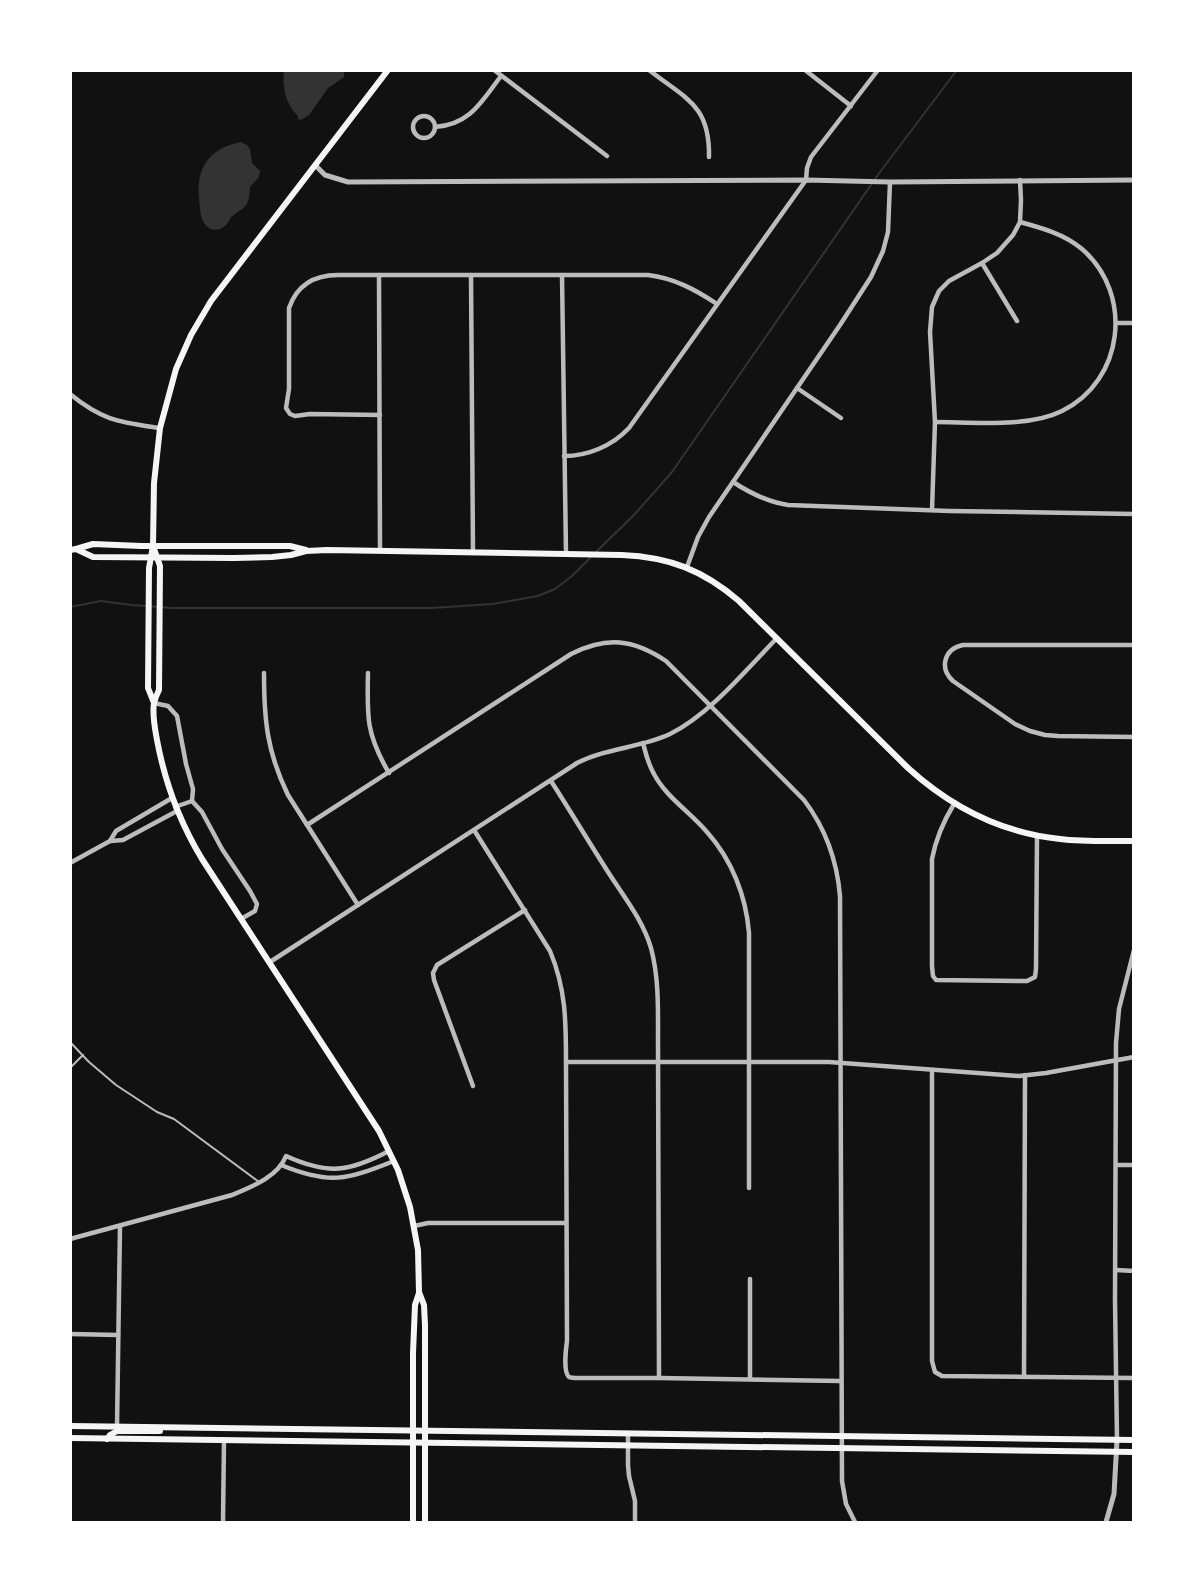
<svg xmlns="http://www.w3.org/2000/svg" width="1204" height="1593" font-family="Poppins,sans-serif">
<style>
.water{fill:#333}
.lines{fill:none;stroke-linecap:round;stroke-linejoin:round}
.stream{stroke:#333;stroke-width:2}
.service{stroke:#bcbcbc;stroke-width:2}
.minor{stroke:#bcbcbc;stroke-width:4.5}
.tertiary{stroke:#bcbcbc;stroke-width:5}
.secondary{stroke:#f5f5f5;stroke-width:6}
</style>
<rect width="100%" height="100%" fill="#111"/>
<g class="water">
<path d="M284,71l60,-1v7l-16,11 -19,27 -8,5 -3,-1v-3c-12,-11 -16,-29 -14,-45z"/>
<path d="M241,142l6,3 3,4 2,14 8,8 -1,6 -9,10c-1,20 -4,19 -19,30 -5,13 -20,19 -28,4 -3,-6 -3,-15 -4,-23 -3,-31 11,-50 42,-56z"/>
</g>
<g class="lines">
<g class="stream">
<path d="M596,552l38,-37 38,-43 208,-300 77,-102"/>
<path d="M70,607l31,-6 30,4 41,3h260l61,-4 45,-8 17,-7 17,-13 20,-20"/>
</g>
<g class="service">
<path d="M70,1042l19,20 27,23 41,27 17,7 85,63"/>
<path d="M70,1068l13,-13"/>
</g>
<g class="minor">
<path d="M494,70l113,86"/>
<path d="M649,70c37,29 61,35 60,87"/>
<path d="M805,70l46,36"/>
<circle cx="424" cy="127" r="11"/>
<path d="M435,127c35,-2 47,-26 66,-51"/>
<path d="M982,263l35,58"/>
<path d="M379,275l1,276"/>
<path d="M471,275l2,278"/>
<path d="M562,275l4,279"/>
<path d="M1116,323h18"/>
<path d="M797,388l44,30"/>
<path d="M70,394c33,27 50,28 90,34"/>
<path d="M380,415l-70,-1 -15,2 -5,-2 -4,-6 3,-19v-81c8,-23 25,-33 49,-33h310c26,3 48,15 69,29"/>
<path d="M935,422c37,0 93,6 127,-11 62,-30 72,-117 20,-162 -18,-15 -40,-21 -62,-27"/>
<path d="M564,456c24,0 48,-10 65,-28l177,-248 1,-12 4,-11 67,-87"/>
<path d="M733,482c17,11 34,20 55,23l162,6 184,3"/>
<path d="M932,510l3,-88 -5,-90 2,-25 7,-16 10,-10 33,-18 15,-10 16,-18 7,-13 1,-22 -1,-20"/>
<path d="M687,567l11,-30 11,-20 131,-192 31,-48 12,-26 5,-19 2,-50"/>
<path d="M1134,645h-171c-19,4 -24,23 -10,36l62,43 15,7 15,4 13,1 76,1"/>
<path d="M264,673c0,47 3,79 24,122l70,110"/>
<path d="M368,673c-1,44 -2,61 21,100"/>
<path d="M154,703l14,3 9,10 9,48 7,25 -1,12 10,11 20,37 28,42 7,13 -2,7 -14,8"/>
<path d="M643,743c3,11 5,21 11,31 12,23 36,38 53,58 25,28 39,64 42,101v255"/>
<path d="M551,781c20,31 39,63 59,94 15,23 33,46 41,73 8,30 7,61 7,92l1,338"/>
<path d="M954,804c-11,18 -18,34 -22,55v107l1,10 3,4 91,1 8,-4 1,-8 1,-133"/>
<path d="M175,807l17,-6"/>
<path d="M307,825l264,-171c36,-18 62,-15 95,7l138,139c22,29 33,60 36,96l2,585 4,23 9,18"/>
<path d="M474,830l76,121c16,38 16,71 16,111l1,279c-1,7 -4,31 2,36 2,1 7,1 10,1h80l182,3"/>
<path d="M110,841l6,-10 56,-33"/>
<path d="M70,863l40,-22 13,-1 54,-29"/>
<path d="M270,962l307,-199c29,-15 63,-15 93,-29 39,-19 76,-64 107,-96"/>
<path d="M566,1062h263l190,14 27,-3 88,-16"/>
<path d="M932,1070v291l3,11 7,4 192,2"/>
<path d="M473,1086l-39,-106 -1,-7 4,-8 88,-55"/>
<path d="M281,1165c49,20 65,15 113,-4"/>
<path d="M1116,1165h18"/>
<path d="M414,1226l14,-3h138"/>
<path d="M70,1239l162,-44c19,-8 46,-18 54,-39 42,19 63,16 103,-5"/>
<path d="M1116,1270l18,1"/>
<path d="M750,1279v100"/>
<path d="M70,1334l48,1"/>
<path d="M1024,1377l1,-302"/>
<path d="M117,1427l3,-201"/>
<path d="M628,1434v31l1,11 6,25v21"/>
<path d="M1117,1440l-2,-140 1,-257 3,-34 15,-59"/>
<path d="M223,1522l1,-82"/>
</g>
<g class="tertiary">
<path d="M315,165l10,10 23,7 458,-2 84,2 244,-2"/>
<path d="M1106,1522l8,-28 3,-54"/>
</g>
<g class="secondary">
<path d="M153,546l7,20 -1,124c-2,4 -4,9 -5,13 -2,12 1,26 3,37 8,43 22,81 45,119l177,272 19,39 12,37 8,43 1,42 5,13 1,20v197"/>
<path d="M76,549l17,8 141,1 38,-1 19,-2 15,-4 21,-1 295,5c47,2 81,15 117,46l169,167c43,39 94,65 152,71 24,3 49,2 74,2"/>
<path d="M70,550l6,-1 17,-5 48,2h149l16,4"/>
<path d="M154,703l-6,-15 1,-120 4,-22 1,-63 6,-55 16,-59 15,-34 20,-34 177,-231"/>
<path d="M70,1426l1064,14"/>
<path d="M70,1438l1064,14"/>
<path d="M107,1439l3,-4 7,-4h43"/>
<path d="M413,1522v-169l2,-48 4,-12"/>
</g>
</g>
<rect width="1204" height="1593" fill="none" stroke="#ffffff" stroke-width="144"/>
</svg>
